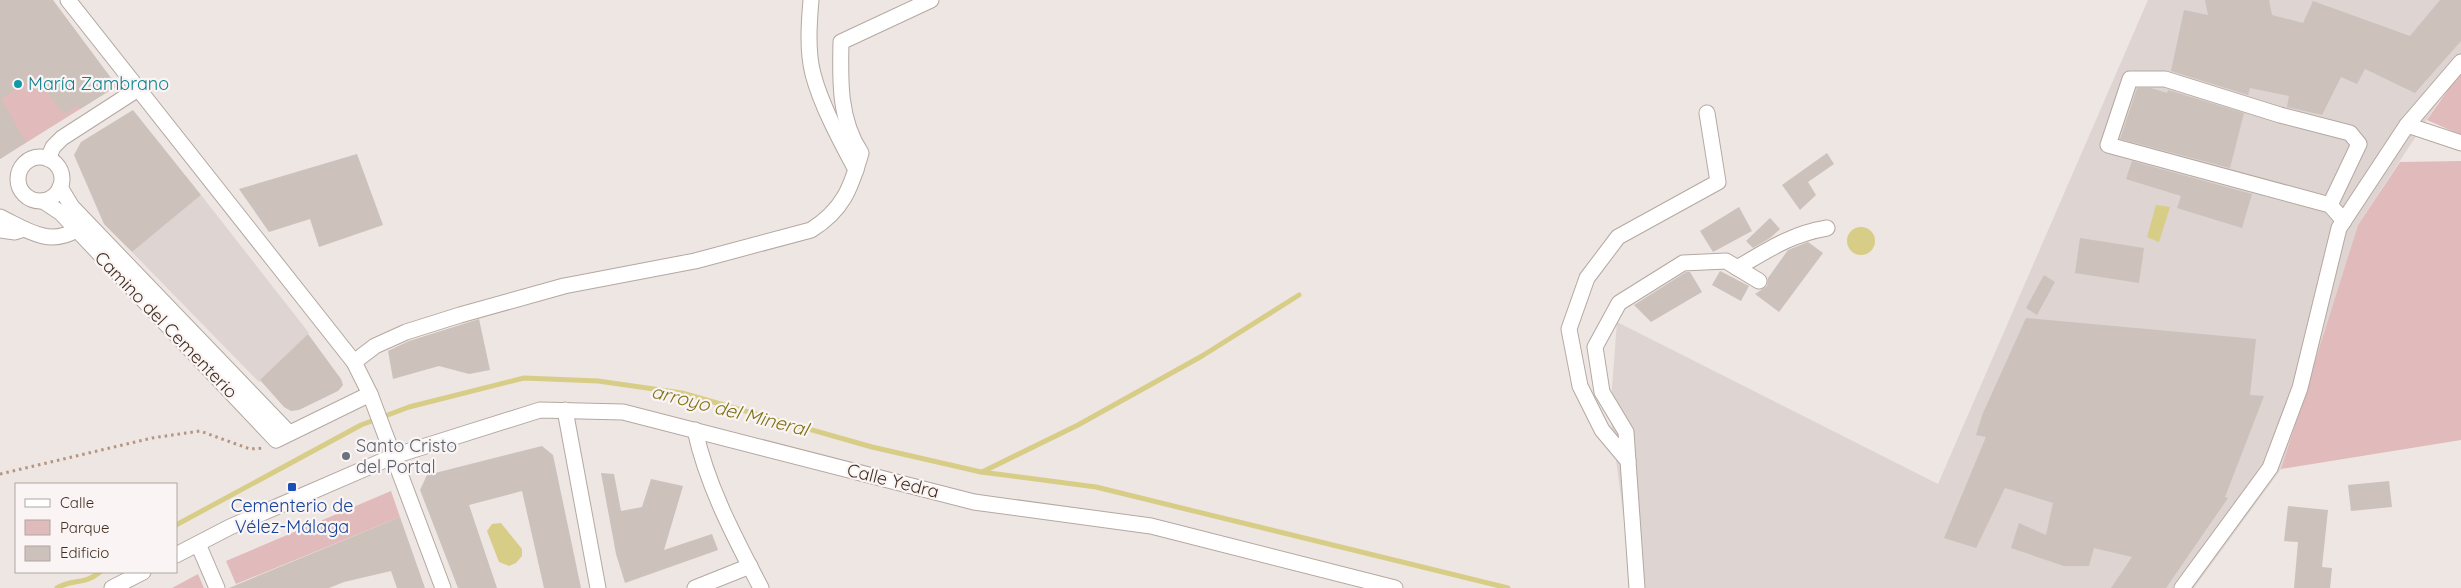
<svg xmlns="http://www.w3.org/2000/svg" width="2461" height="588" font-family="Quicksand,sans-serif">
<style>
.built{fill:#ded4d1}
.green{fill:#e1babb}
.water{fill:#d8cd86}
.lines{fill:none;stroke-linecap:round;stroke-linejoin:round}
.stream{stroke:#d8cd86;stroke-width:5}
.building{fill:#ccc1bb}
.minor-casing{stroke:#b4a8a1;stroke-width:17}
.path{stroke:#b59580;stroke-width:3;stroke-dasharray:2.5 4;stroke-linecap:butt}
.minor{stroke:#fff;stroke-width:15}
.culture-dot{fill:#0f9aa8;stroke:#faf5f4;stroke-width:2}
.worship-dot{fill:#6b7280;stroke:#faf5f4;stroke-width:2}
.transit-dot{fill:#1a4fb4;stroke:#faf5f4;stroke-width:2}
.labels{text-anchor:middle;stroke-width:4.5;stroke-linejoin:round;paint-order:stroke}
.culture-label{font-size:18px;fill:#0d838f;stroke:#faf5f4;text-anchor:start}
.street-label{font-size:18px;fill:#422f21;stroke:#faf5f4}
.worship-label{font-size:18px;fill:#5b616d;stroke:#faf5f4;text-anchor:start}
.transit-label{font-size:18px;fill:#164399;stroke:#faf5f4}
.water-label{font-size:19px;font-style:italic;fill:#7e7214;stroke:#faf5f4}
</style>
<rect width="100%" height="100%" fill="#eee6e3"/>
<g class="built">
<path d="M2148,0h313v71l-7,7 -96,147 -77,244 -87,119h-561l-23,-174 7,-92 321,162z"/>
<path d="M201,195l108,138 -50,49 -127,-130z"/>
</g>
<g class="green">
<path d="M0,0l117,86 -117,73z"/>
<path d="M2461,71v64l-34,-15z"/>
<path d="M2461,161v279l-180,29 77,-244 42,-63z"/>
<path d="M391,491l9,26 -164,67 -10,-23z"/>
<path d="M198,574l6,14h-32z"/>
</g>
<g class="water">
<path d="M2156,205l14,2 -11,35 -12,-5z"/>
<circle cx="1861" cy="241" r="14"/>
<path d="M501,523l21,26v7l-6,7 -7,3 -10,-4 -12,-31 5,-7z"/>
</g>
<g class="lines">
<g class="stream">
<path d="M982,472l96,-47 124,-69 97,-61"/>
<path d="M176,525l185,-100 48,-18 115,-29 74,3 84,12 190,54 109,25 115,15 412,101"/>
<path d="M57,588c17,-10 26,-2 43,-16"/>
</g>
</g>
<g class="building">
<path d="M0,0h53l64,86 -37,23 -2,-4 -14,9 -29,-37 -34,22 25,43 -26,17z"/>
<path d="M2205,0h64l3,15 31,8 10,-22 97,35 30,-36h21v41l-46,52 -50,-24 -8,15 -16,-7 -19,38 -35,-8 2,-11 -39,-8 -2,7 -77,-24 13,-61 24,5z"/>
<path d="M2137,88h14l16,5 1,-3 76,23 -14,55 -110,-29z"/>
<path d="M133,110l68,85 -69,57 -28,-28 -30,-69 7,-13z"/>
<path d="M1827,153l7,11 -26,18 8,13 -16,15 -18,-25z"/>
<path d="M357,154l26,71 -64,22 -9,-28 -41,13 -30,-43z"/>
<path d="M2132,161l120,33 -10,34 -65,-20 4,-12 -55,-17z"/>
<path d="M1739,207l13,24 -39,21 -13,-21z"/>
<path d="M1770,218l10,11 -10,9 -17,10 -7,-7z"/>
<path d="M2080,238l64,10 -5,35 -64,-10z"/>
<path d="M1808,242l15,11 -44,59 -24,-18 12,-8 1,-8 20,-28z"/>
<path d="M1720,271l29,15 -8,15 -29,-16z"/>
<path d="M1686,272h4l12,20 -51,30 -17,-17z"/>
<path d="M2044,275l11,7 -18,33 -11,-7z"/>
<path d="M2026,318l230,21 -6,56 14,1 -39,101 3,1 -62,90h-55l21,-31 -38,-9 -5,18h-25l-53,-18 8,-25 27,12 7,-32 -48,-15 -29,60 -32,-10 42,-101 -10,-2 7,-22z"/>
<path d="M479,319l11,51 -21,4 -30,-8 -46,13 -5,-28 21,-10z"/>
<path d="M308,334l33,45 2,6 -5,6 -39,19 -8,1 -7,-4 -24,-27z"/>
<path d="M542,446l11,9 28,133h-37l-22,-97 -53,14 28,83h-39l-38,-98 7,-15z"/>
<path d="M601,473l13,1 7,37 21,-4 9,-28 32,7 -19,64 48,-16 6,16 -93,33 -9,-29z"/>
<path d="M2389,481l3,26 -41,4 -3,-26z"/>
<path d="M2288,506l40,4 -6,57 10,1 -2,20h-36l4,-46 -14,-1z"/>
<path d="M400,517l25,71h-28l-6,-17 -47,11 -15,6h-100z"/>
</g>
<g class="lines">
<defs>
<g id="minor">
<path d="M68,0l286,362 16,32 73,194"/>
<path d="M811,0c-2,23 -4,51 2,74 8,31 28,68 43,96"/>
<path d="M2407,125l54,18"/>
<circle cx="40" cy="179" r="22"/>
<path d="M48,159l5,-12 9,-9 76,-49"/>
<path d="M60,187l12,20 217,226"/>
<path d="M43,201l18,12 215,227 94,-46"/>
<path d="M2330,205l29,-61 -9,-11 -70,-18 -115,-36h-35l-22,66 222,60 14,16"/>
<path d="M0,217c25,12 49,30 76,13"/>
<path d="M0,230l15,2 9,-3"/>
<path d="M1737,268c31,-18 54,-34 90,-40"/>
<path d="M354,362l21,-16 31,-14 54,-17 104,-29 131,-25 116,-31c32,-20 40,-42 50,-77 -22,-33 -21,-73 -20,-111l90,-42"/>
<path d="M565,410l33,178"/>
<path d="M695,430c12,56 40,108 66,158"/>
<path d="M1628,461l-2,-29 -24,-40 -7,-45 24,-44 64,-40 43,-2 33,20"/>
<path d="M198,544l19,44"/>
<path d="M176,555l54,-28 164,-71 146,-46 83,2 351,90 177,24 244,62"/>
<path d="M112,588l31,-16"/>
<path d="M695,588l55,-22"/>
<path d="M1637,588l-9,-127 -26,-31 -22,-44 -11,-57 18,-51 31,-41 100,-55 -11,-69"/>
<path d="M2182,588l88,-120 30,-80 39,-160 68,-103 54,-63"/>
</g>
</defs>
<use href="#minor" class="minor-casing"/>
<path class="path" d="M0,474l152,-36 48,-7 50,18 14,-1"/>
<use href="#minor" class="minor"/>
</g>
<circle class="culture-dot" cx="18" cy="84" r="5"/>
<circle class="worship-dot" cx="346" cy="456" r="5"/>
<rect class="transit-dot" x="287" y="482" width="10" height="10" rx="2.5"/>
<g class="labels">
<g class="culture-label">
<text x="28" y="90">María Zambrano</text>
</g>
<g class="street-label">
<text transform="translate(166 325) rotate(46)" y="6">Camino del Cementerio</text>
<text transform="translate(893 481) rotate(14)" y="6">Calle Yedra</text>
</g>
<g class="worship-label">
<text x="356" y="452">Santo Cristo<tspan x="356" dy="21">del Portal</tspan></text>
</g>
<g class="transit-label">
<text x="292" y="512">Cementerio de<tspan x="292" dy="21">Vélez-Málaga</tspan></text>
</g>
<g class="water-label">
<text transform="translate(730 410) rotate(14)" y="7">arroyo del Mineral</text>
</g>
</g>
<rect x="15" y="483" width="162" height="90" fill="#faf5f4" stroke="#b0a6a0"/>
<rect x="25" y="499" width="25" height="8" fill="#ffffff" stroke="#b0a6a0"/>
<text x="60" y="508" font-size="15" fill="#422f21">Calle</text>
<rect x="25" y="520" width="25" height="15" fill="#e1babb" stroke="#b0a6a0"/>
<text x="60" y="533" font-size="15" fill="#422f21">Parque</text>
<rect x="25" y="546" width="25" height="15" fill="#ccc1bb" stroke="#b0a6a0"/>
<text x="60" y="558" font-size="15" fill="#422f21">Edificio</text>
</svg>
